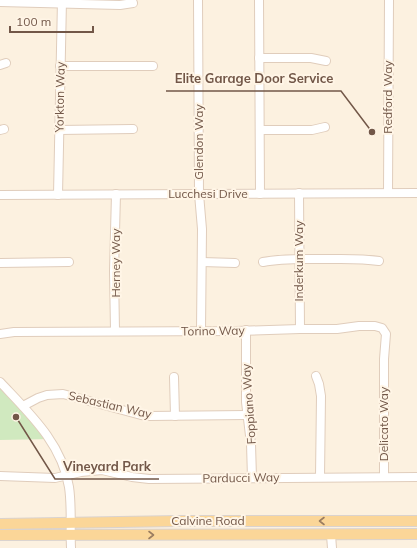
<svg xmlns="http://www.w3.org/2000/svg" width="417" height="548" font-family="Mulish,sans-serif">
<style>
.green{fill:#d0e9bf}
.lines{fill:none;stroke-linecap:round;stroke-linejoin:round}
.minor-casing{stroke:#e0cdbc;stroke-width:10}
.major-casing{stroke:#dad3cf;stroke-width:12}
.minor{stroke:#fff;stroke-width:8}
.major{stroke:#fbd698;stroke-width:10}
.oneway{stroke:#9b7d60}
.labels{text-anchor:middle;stroke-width:4;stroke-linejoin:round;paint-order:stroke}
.street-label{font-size:12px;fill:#725748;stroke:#fff5e6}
.leader{fill:none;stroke:#725748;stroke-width:1.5}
.callout-dot{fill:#725748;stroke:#fff5e6;stroke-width:1.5}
.callout-label{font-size:13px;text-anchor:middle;font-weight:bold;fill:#725748;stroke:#fff5e6;stroke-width:4;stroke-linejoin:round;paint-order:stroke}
</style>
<rect width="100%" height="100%" fill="#fcf1e0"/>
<path class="green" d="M0,382l51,57 -51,1z"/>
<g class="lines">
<defs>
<g id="minor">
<path d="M198,0l1,194 3,35 -1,102"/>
<path d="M259,0l1,194"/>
<path d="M0,2l120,3 13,-2"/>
<path d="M259,58h52l15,3"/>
<path d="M0,65l6,-2"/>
<path d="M60,66h93"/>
<path d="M0,130l4,-1"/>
<path d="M59,130l74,-1"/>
<path d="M260,130h52l13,-3"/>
<path d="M299,193l1,136"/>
<path d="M388,193l1,-193"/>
<path d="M0,195l417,-2"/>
<path d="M58,195l4,-195"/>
<path d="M202,262l33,1"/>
<path d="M263,262c19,-4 40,-3 60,-3 18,0 37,-1 56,2"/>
<path d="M0,263l69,-1"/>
<path d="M246,330v72l5,42 1,34"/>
<path d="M115,331l-1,-60 2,-77"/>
<path d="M0,334l14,-2 222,-1 64,-2h37l22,-3h16l7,2 4,6 -2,25v118"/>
<path d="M316,376l3,8 2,12 -1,81"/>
<path d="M174,377l1,39"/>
<path d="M0,382c29,31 62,61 69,105 3,20 1,41 2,61"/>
<path d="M23,406l15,-8 9,-3 16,-1 78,21 8,1 98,-1"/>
<path d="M0,476l55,2 26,-6 21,-2 30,7 17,2 268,-2"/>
<path d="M331,535l1,13"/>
</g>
<g id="major">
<path d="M0,524l178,-3h239"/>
<path d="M0,535l417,-1"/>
</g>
</defs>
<use href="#minor" class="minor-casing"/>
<use href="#major" class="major-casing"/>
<use href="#minor" class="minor"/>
<use href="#major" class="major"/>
</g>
<defs><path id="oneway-chevron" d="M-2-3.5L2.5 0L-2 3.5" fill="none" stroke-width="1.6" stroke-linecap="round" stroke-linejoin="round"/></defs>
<g class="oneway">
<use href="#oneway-chevron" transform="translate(322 521) rotate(180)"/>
<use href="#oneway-chevron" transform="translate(151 535)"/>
</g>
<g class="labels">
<g class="street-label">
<text transform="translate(60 97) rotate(-89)" y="4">Yorkton Way</text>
<text transform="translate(388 97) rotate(-90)" y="4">Redford Way</text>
<text transform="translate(199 142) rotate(-90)" y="4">Glendon Way</text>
<text x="208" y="198">Lucchesi Drive</text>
<text transform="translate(299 261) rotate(-90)" y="4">Inderkum Way</text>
<text transform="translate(116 263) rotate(-90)" y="4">Herney Way</text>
<text transform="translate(213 331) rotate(-1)" y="4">Torino Way</text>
<text transform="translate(249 404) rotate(-94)" y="4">Foppiano Way</text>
<text transform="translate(110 405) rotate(13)" y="4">Sebastian Way</text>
<text transform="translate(384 424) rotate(-90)" y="4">Delicato Way</text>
<text transform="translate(241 478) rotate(-1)" y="4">Parducci Way</text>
<text x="208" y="525">Calvine Road</text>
</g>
</g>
<path class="leader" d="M372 132L341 91H166M16 417L55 479H159"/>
<g class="callout-dot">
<circle cx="372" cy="132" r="4"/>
<circle cx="16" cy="417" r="4"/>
</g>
<g class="callout-label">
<text x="254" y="83">Elite Garage Door Service</text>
<text x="107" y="471">Vineyard Park</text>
</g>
<path d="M10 26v6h83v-6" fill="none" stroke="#725748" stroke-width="2"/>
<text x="16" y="26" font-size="12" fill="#725748" stroke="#fff5e6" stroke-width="3" paint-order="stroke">100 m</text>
</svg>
